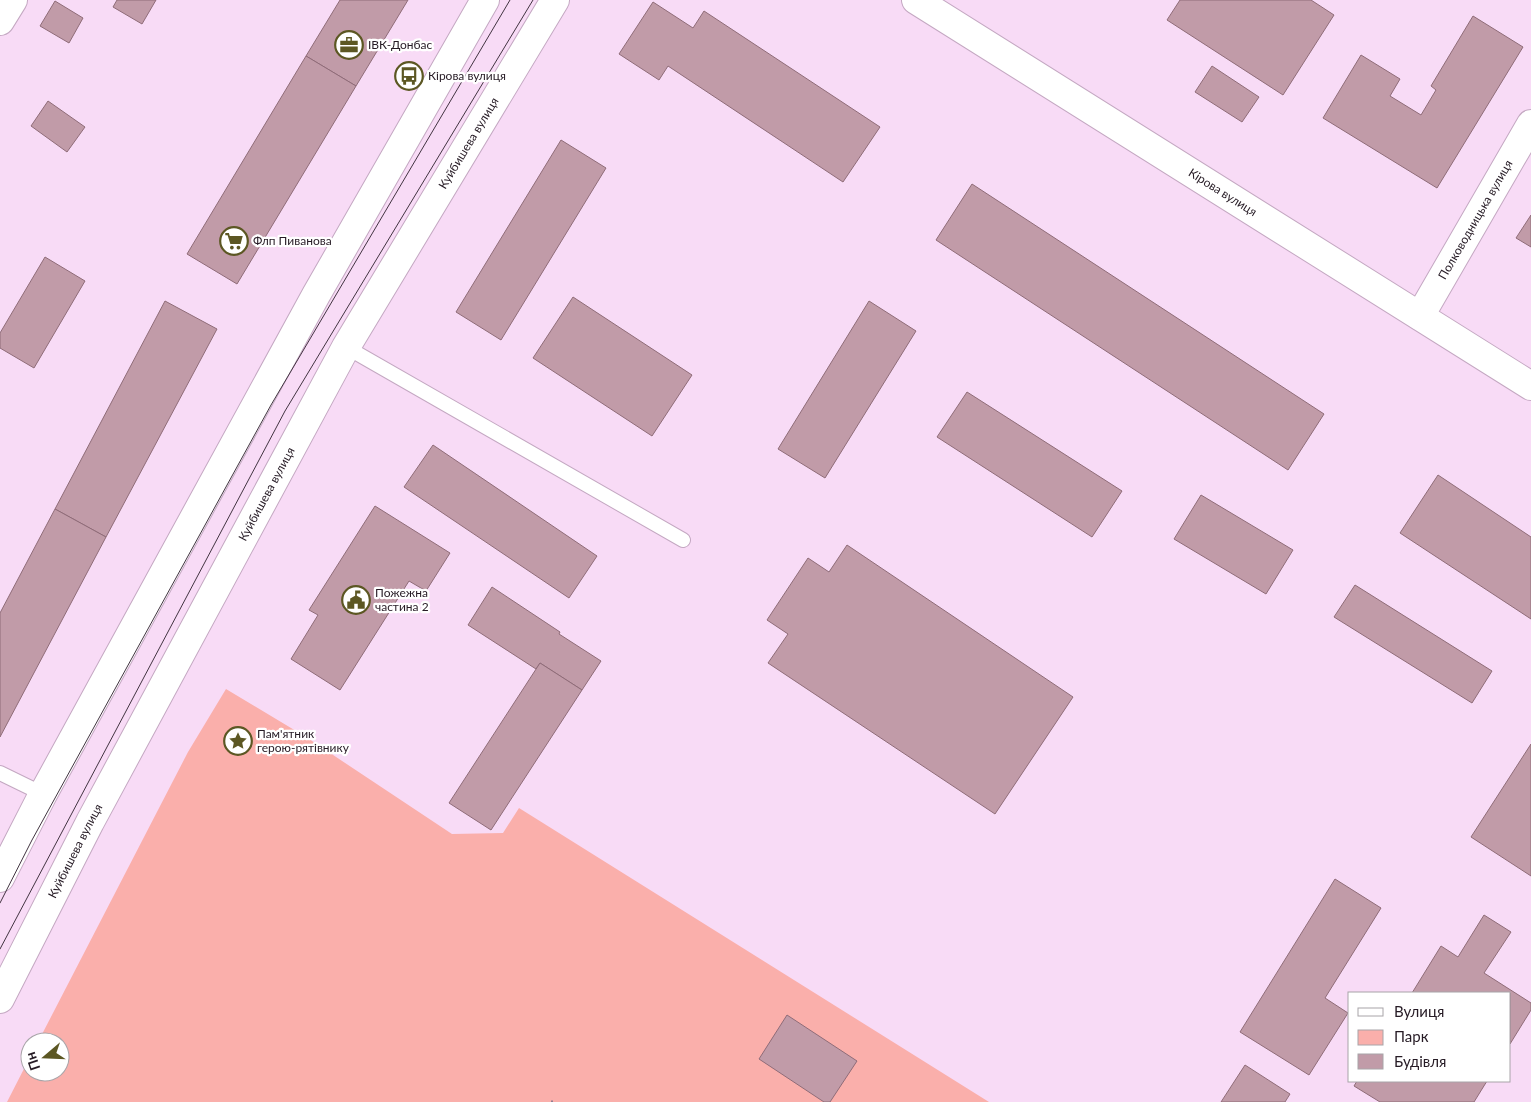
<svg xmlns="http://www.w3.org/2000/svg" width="1531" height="1102" font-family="Lato,sans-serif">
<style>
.green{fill:#faafab}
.building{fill:#c19ba8;stroke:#8f6c78}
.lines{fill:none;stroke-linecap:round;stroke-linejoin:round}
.service-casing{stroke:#c4a8c2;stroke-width:16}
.minor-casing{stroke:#c4a8c2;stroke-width:30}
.tertiary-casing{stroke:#c4a8c2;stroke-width:30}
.secondary-casing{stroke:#c4a8c2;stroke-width:30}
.path{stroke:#917d90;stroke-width:3;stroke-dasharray:2.5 2.5;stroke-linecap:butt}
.service{stroke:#fff;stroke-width:14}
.minor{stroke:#fff;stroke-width:28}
.tertiary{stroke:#fff;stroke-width:28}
.secondary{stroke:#fff;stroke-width:28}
.tram{stroke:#423441;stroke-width:1}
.labels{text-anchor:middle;stroke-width:4.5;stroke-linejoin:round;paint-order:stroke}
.poi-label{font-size:12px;fill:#261b25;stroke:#fff;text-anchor:start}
.street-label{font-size:12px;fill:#261b25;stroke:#fff}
</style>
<rect width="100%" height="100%" fill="#f8dbf6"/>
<path class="green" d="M226,689l80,48 146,97 51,-1 16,-25 470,294h-982l23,-45v15h30v-30h-22l150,-290z"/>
<g class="building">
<path d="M117,0h39l-14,24 -29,-17z"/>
<path d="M340,0h68l-52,86 -50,-30z"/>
<path d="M1180,0h131l23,15 -51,80 -116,-75z"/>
<path d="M55,1l28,17 -14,25 -29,-17z"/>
<path d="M653,2l40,26 11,-17 176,116 -37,55 -175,-116 -9,14 -40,-26z"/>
<path d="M1473,16l50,31 -86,141 -114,-70 38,-63 39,24 -10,17 31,19 15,-25 -5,-4z"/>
<path d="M306,56l50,30 -119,198 -50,-30z"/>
<path d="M1212,66l47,31 -17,25 -47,-30z"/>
<path d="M48,101l37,26 -18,25 -36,-26z"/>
<path d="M561,140l45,28 -105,172 -45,-28z"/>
<path d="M972,184l352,230 -36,56 -352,-230z"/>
<path d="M1531,215v32l-15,-9z"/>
<path d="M45,257l40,24 -51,87 -34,-20v-15z"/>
<path d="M573,297l119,78 -40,61 -119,-78z"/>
<path d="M165,301l52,28 -111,208 -51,-28z"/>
<path d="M869,301l47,30 -91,147 -47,-29z"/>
<path d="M967,392l155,99 -30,46 -155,-100z"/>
<path d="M433,445l164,111 -28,42 -165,-111z"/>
<path d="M1438,475l93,62v82l-131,-86z"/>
<path d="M1201,495l92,55 -27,44 -92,-55z"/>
<path d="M375,506l75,47 -24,38 -17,-10 -69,109 -49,-31 27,-44 -9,-5z"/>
<path d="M55,509l51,28 -106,200v-124z"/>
<path d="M847,545l226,152 -78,117 -227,-151 20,-29 -21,-14 41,-62 21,14z"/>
<path d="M1355,585l137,86 -20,32 -138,-86z"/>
<path d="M492,587l68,45 -1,2 42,27 -19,29 -42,-27 -4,6 -68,-44z"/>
<path d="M540,663l42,27 -91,140 -42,-27z"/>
<path d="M1531,744v132l-60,-39z"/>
<path d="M1335,879l46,29 -56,90 23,15 -39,62 -69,-43z"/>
<path d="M1484,915l27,17 -27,41 47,30v7l-21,34v-51h-98l29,-47 17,11z"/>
<path d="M787,1015l70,46 -27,41h-6l-65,-43z"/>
<path d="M1245,1065l45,29 -5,8h-64z"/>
<path d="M1357,1081h130l-13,21h-94l-26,-16z"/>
</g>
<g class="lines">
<defs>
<g id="service">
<path d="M346,347l337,193"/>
<path d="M0,773l43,21"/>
</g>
<g id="minor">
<path d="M0,21l13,-21"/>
<path id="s1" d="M1420,316l111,-192"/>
</g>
<g id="tertiary">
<path id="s2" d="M916,0l615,386"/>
</g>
<g id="secondary">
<path d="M0,878l43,-84 273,-499 169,-295"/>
<path id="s3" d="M0,999l90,-177 256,-475 209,-347"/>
</g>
</defs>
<use href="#service" class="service-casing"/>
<use href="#minor" class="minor-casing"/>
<use href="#tertiary" class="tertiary-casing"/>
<use href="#secondary" class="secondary-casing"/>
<path class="path" d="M551,1102h2"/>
<use href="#service" class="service"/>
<use href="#minor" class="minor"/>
<use href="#tertiary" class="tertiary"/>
<use href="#secondary" class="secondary"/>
<g class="tram">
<path d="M0,903l32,-63 239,-435 239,-405"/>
<path d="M0,949l285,-538 248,-411"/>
</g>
</g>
<defs>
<symbol id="office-ring" viewBox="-11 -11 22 22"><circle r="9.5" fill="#fff" stroke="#5c5723" stroke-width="1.5"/><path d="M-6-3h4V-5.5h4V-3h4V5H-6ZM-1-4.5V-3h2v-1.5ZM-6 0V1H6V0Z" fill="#5c5723"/></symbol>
<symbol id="bus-ring" viewBox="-11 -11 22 22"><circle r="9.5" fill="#fff" stroke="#5c5723" stroke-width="1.5"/><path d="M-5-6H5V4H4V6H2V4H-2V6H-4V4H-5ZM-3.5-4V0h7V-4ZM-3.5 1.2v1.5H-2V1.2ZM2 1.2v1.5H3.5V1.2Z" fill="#5c5723"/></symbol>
<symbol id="supermarket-ring" viewBox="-11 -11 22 22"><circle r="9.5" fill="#fff" stroke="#5c5723" stroke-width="1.5"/><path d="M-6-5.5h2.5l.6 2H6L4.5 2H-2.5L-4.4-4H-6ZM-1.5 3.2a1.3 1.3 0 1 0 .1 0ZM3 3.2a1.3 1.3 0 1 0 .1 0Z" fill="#5c5723"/></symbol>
<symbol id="civic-ring" viewBox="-11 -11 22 22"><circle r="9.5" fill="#fff" stroke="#5c5723" stroke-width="1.5"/><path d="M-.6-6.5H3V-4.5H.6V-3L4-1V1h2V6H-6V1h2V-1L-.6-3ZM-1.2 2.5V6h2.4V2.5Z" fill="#5c5723"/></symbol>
<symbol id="sight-ring" viewBox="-11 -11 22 22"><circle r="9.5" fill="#fff" stroke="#5c5723" stroke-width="1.5"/><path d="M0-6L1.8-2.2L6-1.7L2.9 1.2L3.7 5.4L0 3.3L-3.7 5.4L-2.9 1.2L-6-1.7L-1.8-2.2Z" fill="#5c5723"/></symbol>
</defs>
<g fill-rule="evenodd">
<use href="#office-ring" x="333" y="29" width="32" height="32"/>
<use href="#bus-ring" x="393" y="60" width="32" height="32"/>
<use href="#supermarket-ring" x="218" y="225" width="32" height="32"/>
<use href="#civic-ring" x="340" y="584" width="32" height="32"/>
<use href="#sight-ring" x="222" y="725" width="32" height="32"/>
</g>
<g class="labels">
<g class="poi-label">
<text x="368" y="49">ІВК-Донбас</text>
<text x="428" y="80">Кірова вулиця</text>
<text x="253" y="245">Флп Пиванова</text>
<text x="375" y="597">Пожежна<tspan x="375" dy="14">частина 2</tspan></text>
<text x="257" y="738">Пам'ятник<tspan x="257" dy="14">герою-рятівнику</tspan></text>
</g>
<g class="street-label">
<text dy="4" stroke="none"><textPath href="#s3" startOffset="976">Куйбишева вулиця</textPath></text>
<text dy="4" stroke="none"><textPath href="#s2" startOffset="362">Кірова вулиця</textPath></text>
<text dy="4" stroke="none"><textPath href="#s1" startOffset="111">Полководницька вулиця</textPath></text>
<text dy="4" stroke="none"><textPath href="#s3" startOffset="571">Куйбишева вулиця</textPath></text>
<text dy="4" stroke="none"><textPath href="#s3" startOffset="166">Куйбишева вулиця</textPath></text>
</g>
</g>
<rect x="1348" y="992" width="162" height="90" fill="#ffffff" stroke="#a8a4a8"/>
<rect x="1358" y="1008" width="25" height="8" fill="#ffffff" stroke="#a8a4a8"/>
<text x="1394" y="1017" font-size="15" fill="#261b25">Вулиця</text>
<rect x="1358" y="1030" width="25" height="15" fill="#faafab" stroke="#a8a4a8"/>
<text x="1394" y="1042" font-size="15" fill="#261b25">Парк</text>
<rect x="1358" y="1054" width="25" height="15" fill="#c19ba8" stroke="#a8a4a8"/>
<text x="1394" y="1067" font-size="15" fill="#261b25">Будівля</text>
<g transform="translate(45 1057) rotate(251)"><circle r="24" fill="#ffffff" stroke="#a8a4a8"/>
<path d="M0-4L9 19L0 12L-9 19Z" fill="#5c5723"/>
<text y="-8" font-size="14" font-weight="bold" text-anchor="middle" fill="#261b25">Пн</text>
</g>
</svg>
